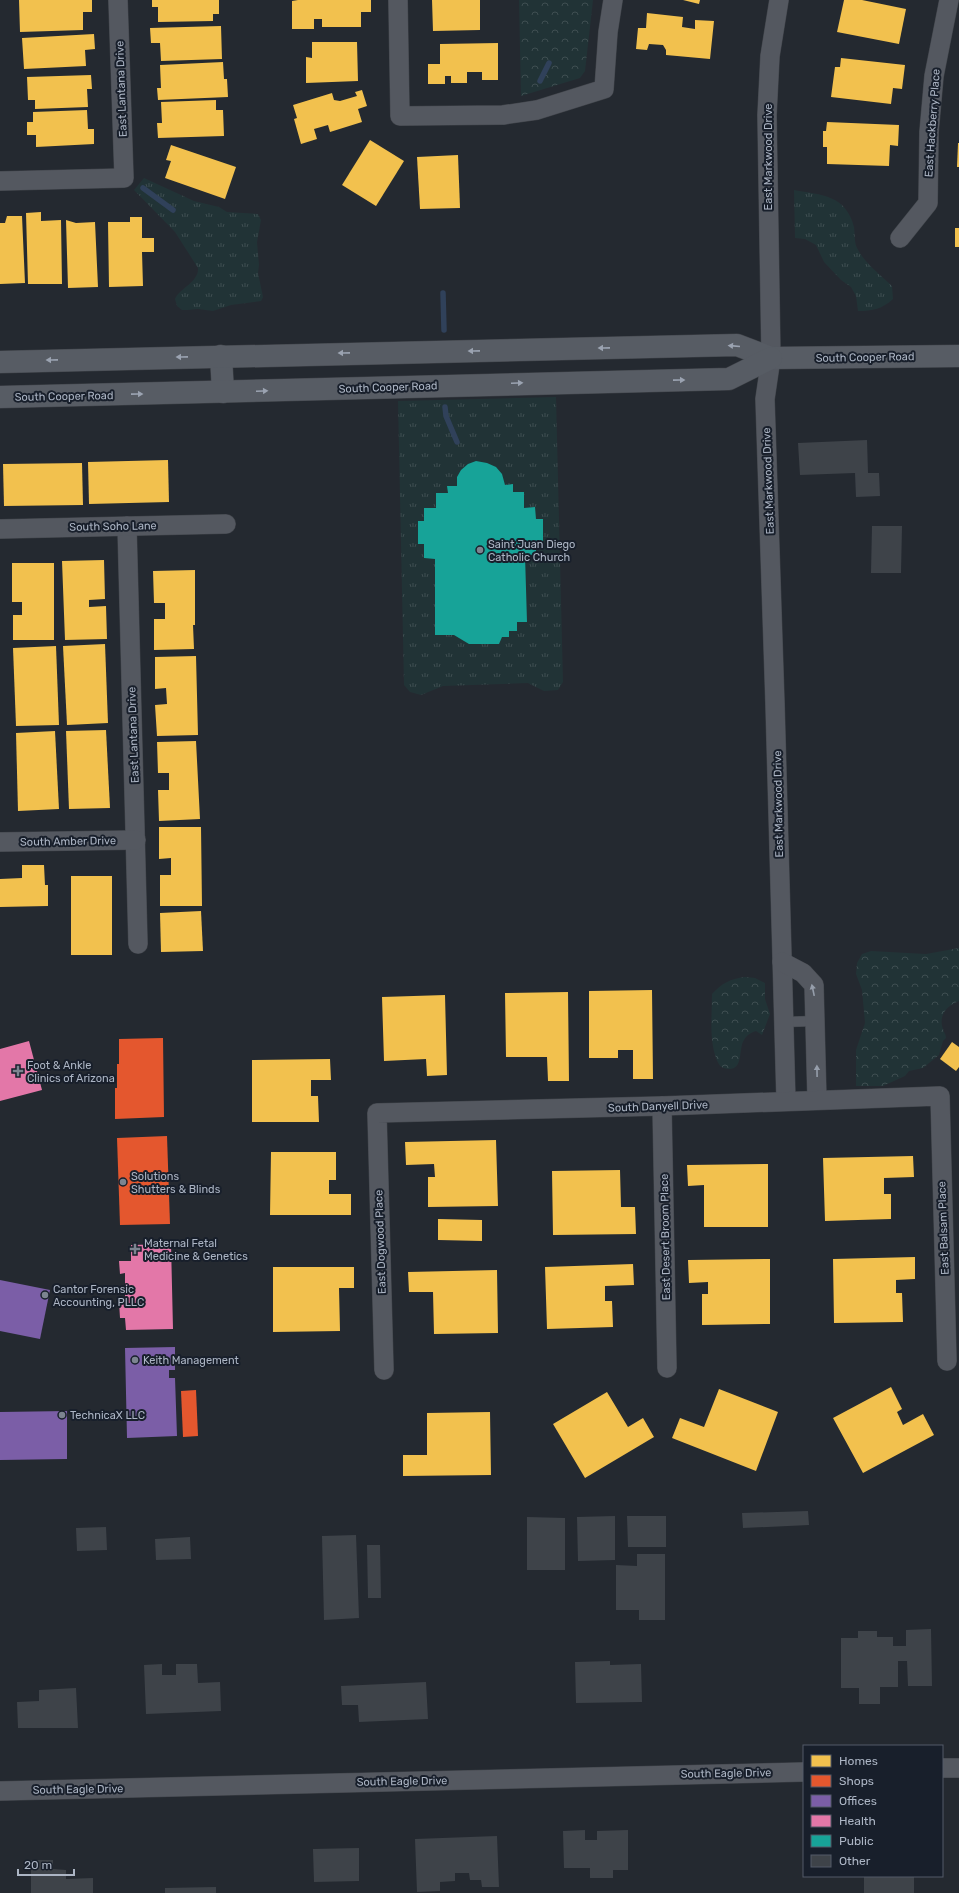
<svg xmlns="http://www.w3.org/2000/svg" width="959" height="1893" font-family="Rubik,sans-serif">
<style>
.grass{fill:url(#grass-tufts)}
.park{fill:url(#park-crowns)}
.homes{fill:#f2c14e}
.shops{fill:#e4572e}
.offices{fill:#7b5ea7}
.health{fill:#e377a8}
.public{fill:#17a398}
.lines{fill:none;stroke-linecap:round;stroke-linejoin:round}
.stream{stroke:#30415a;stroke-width:5.5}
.building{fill:#3e4349}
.service-casing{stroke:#40444a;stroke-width:11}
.minor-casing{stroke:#40444a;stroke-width:20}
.secondary-casing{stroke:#40444a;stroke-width:23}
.service{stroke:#545860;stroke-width:10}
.minor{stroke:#545860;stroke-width:19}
.secondary{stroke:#575c64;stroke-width:22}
.oneway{fill:#9ba3b1}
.oneway2{fill:#969eab}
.poi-dot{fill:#7c8490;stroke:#181f2b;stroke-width:1.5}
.labels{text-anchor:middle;stroke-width:4;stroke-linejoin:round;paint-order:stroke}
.street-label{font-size:11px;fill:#acb5c4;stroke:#181f2b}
.poi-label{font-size:11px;fill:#acb5c4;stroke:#181f2b;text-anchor:start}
</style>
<defs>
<pattern id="grass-tufts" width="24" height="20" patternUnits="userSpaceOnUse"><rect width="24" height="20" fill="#213336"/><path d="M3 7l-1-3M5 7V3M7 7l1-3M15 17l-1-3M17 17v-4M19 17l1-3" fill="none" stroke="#3f4e51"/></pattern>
<pattern id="park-crowns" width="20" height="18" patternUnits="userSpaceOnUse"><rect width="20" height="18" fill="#213336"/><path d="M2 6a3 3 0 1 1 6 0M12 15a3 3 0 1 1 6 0" fill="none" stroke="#3f4e51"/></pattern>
</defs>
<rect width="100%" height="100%" fill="#242930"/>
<g class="grass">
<path d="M144,178l50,23 25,6 8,5 31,2 3,6 -4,22 2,23 -1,8 5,24 -2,4 -30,4 -18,6 -15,-2 -11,1h-5l-5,-4 -2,-7c5,-11 24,-17 23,-31l-23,-36 -41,-42z"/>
<path d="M794,190c28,5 52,5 60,37 1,6 0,15 3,21 8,16 23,26 35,38l1,13c-11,10 -20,12 -35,12l-2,-15 -5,-9 -10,-7 -17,-18 -8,-17 -11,-6 -10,-1z"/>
<path d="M556,397l7,285 -5,8 -14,1 -16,-8 -85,3 -22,9 -11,-3 -6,-7 -6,-284z"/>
</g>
<g class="park">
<path d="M519,0h74l-8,71 -5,7 -59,18z"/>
<path d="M959,948v53c-12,5 -21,14 -16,28 1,4 3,5 3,9l-3,3 -4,14 -16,13 -14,3 -4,5 -22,10h-27v-36l9,-27 -3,-33 -6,-16 1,-11 5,-9 9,-3 55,3z"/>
<path d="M745,977l10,1 10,5v16l5,15 -8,21 -6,-4c-6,2 -9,4 -12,9 -6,9 0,30 -16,29 -8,-1 -9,-4 -12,-11 -7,-20 -4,-43 -4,-64 10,-11 18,-15 33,-17z"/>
</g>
<g class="homes">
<path d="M19,0h73v12h-9v18l-63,2z"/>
<path d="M152,0h67v14h-6v7l-55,1v-15h-6z"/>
<path d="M298,0h73v12h-10v15h-39v-8h-8v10h-22v-28z"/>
<path d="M432,0h48v30l-47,1z"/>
<path d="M683,0h17l-1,4z"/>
<path d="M844,0h18l44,9 -7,35 -62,-12z"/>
<path d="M647,13l36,4 -1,10 13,2v-9l19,1 -4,38 -44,-4v-5l-3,-5 -14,-1 -2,6 -11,-1 2,-21h8z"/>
<path d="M221,26l1,33 -61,2 -1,-18h-9l-1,-15z"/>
<path d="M94,34l1,15 -10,1 1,16 -62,3 -2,-31z"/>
<path d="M312,42h45l1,39 -52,2v-26l6,1z"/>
<path d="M498,43v37h-16v-8h-15v11h-16v-7h-6v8h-17v-20h12v-20z"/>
<path d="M841,58l64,7 -3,24 -9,-1 -2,16 -60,-7 4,-30h5z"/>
<path d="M223,62l1,17h3l1,18 -70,3 -1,-12h4l-1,-23z"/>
<path d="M91,75l1,14h-5l1,18 -53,2v-9h-7l-1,-23z"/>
<path d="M362,90l5,16 -9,3 4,13 -32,10 -2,-7 -14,4 3,10 -16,5 -7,-25 3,-1 -4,-13 39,-12 2,7 6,1 17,-5 -2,-4z"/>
<path d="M216,100v10h7l1,26 -66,2 -1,-15h5l-1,-21z"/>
<path d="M87,110l1,19h6v15l-58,3v-12h-9v-13h6v-10z"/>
<path d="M827,122l72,3 -1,21 -8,-1 -1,21 -62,-2v-17h-4v-16h3z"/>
<path d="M370,140l34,21 -28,45 -34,-21z"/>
<path d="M958,143h1v24h-2z"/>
<path d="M171,145l65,22 -11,32 -60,-21 6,-17 -5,-1z"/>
<path d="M458,155l2,53 -40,1 -3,-52z"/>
<path d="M41,212v9l20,-1 1,64h-34l-2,-71z"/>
<path d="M7,216h15l3,67 -25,1v-61h5z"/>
<path d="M130,217h12v21h12v14h-12l1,34 -34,1 -1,-65h22z"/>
<path d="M66,220l10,3 19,-1 3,65 -30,1z"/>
<rect x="955" y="228" width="4" height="19"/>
<path d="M168,460l1,42 -80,2 -1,-42z"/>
<path d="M82,463l1,42 -79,1 -1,-42z"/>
<path d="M104,560l1,39 -16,1v7l17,-1 1,33 -42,1 -3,-79z"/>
<path d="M12,563h42v77h-41v-25h9v-13h-10z"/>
<path d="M195,570v55h-2l1,24 -40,1v-31h11v-16h-11l-1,-32z"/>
<path d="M105,644l3,79 -41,2 -4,-79z"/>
<path d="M56,646l3,79 -43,1 -3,-78z"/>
<path d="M196,656l2,79 -41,1 -2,-31 12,-1 -1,-16 -11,1v-32z"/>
<path d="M106,730l4,78 -41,1 -3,-78z"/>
<path d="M55,731l4,78 -41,2 -2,-78z"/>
<path d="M196,741l4,78 -41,2 -1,-31h11v-17h-11l-1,-31z"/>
<path d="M159,827h42l1,79h-42v-31h11v-17l-12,1z"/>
<path d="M22,865h22l1,20h3v21l-48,1v-28l22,-1z"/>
<rect x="71" y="876" width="41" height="79"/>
<path d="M201,911l2,40 -42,1 -1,-39z"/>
<path d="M652,990l1,89h-20v-29h-15v8h-29v-67z"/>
<path d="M568,992l1,89h-21l-1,-24h-41l-1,-64z"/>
<path d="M445,995l2,80 -20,1 -1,-17 -42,2 -2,-64z"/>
<path d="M952,1042l7,5v20l-3,4 -16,-12z"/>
<path d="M330,1059l1,21h-20v16h7l1,26h-67v-62z"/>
<path d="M496,1140l2,66 -70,1v-30h7l-1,-13 -28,1 -1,-23z"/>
<path d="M271,1152h65v28h-7v14h22v21h-81z"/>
<path d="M913,1156l1,21 -30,1v16h7v25l-66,2 -2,-63z"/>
<path d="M768,1164v63h-64v-42l-16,1 -1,-21z"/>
<path d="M620,1170l1,37h14l1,27 -83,1 -1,-64z"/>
<path d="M438,1219l44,1v21l-44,-1z"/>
<path d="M915,1257v22l-19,1v13h6l1,29 -69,1 -1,-64z"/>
<path d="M770,1259v65l-68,1v-31h6v-12l-19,1 -1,-23z"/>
<path d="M633,1264l1,21 -29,1v15h7l1,26 -66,2 -2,-62z"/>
<path d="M273,1267h81v21h-15l1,43 -67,1z"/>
<path d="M497,1270l1,63 -64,1 -1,-42h-24l-1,-20z"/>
<path d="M891,1387l11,22 -5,3 6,13 20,-11 11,21 -71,38 -30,-55z"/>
<path d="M719,1389l59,23 -22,59 -84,-33 8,-20 24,9z"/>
<path d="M607,1392l21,35 15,-9 11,19 -69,41 -32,-54z"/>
<path d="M490,1412l1,63 -88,1v-21h24v-42z"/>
</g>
<g class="shops">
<path d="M163,1038l1,79 -49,2v-31h2v-24h2v-25z"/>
<path d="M167,1136l3,88 -50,1 -3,-87z"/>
<path d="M196,1390l2,46 -15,1 -2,-46z"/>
</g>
<g class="offices">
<path d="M0,1280l50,10 -10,49 -40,-8z"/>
<path d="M175,1347v23h-6v8h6l2,58 -50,2 -2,-90z"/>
<path d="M67,1411v48l-67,1v-48z"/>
</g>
<g class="health">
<path d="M29,1041l13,49 -42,11v-52z"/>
<path d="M171,1244l2,85 -47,1 -1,-12h-5l-1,-16h6v-29l-5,1 -1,-13h12v-16z"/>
</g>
<path class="public" d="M476,461l11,2 9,4 6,7 3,11 8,-1v8h11v16l11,-1 1,12h7v25h-7v11h-11l2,67h-10v9h-8v6h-7l-3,7h-30l-15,-9h-19v-76l-11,-1v-14h-6v-23h6v-13h12v-15h12l-1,-7h10v-9l4,-7 7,-6z"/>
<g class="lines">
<g class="stream">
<path d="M540,81l9,-18"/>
<path d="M143,188l30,22"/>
<path d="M443,293l1,37"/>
<path d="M445,407l1,9 11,26"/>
</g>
</g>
<g class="building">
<path d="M867,440l1,33h11l1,23 -24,1 -1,-24 -55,2 -2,-32z"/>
<path d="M872,526h30l-1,47h-30z"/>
<path d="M808,1511l1,14 -66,3 -1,-15z"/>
<path d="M615,1516v44l-37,1 -1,-44z"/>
<path d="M627,1516h39v31h-38z"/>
<path d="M527,1517l38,1v52h-38z"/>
<path d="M106,1527l1,23 -30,1 -1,-23z"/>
<path d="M356,1535l3,83 -35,2 -2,-84z"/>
<path d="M190,1537l1,22 -35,1 -1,-21z"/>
<path d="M367,1545h13l1,53h-13z"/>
<path d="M637,1554h28v66h-26v-10h-23v-45l21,1z"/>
<path d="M931,1629l1,57h-24l-1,-25h-9v26h-18v17h-21v-16h-18v-50h17v-7h19v6h16v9h13v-16z"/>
<path d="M610,1661v4l31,-1 1,38 -66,1 -1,-41z"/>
<path d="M162,1664v11h14v-11h21l1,19 22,-1 1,29 -75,3 -2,-49z"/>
<path d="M426,1682l2,37 -69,3 -1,-17h-16l-1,-19z"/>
<path d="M76,1688l2,40h-60l-1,-26 22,-1v-11z"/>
<path d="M585,1830v10h12v-9l31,-1v40h-15v8h-23v-10h-26l-1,-37z"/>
<path d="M497,1836l2,51h-17l-1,-7h-11l-1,-7h-14v8l-15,1v9l-23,1 -2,-53z"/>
<path d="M359,1848v33l-45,1 -1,-33z"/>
<path d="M31,1860h22v9l13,1v9l27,-1v15h-62z"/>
<rect x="864" y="1876" width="50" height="17"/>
<path d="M216,1887v6h-51v-5z"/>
</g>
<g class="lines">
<defs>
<path id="service" d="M783,1022l33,-1"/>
<g id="minor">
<path d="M398,0l2,116 103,-1 34,-5 67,-21 4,-57 5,-32"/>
<path d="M779,0l-9,56 -3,59 4,243 -6,41 10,305 11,397"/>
<path d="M0,181l124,-3 -6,-178"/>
<path d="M900,238l28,-35 1,-71 5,-56 15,-76"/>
<path d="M127,526l11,418"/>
<path d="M0,529l226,-5"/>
<path d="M0,842l136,-2"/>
<path d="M782,962l21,11 11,12 3,115"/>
<path d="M662,1106l5,262"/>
<path d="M384,1370l-7,-257 285,-7 278,-10 7,265"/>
<path d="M942,1768h17"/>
<path d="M0,1791l804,-19"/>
</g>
<g id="secondary">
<path d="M221,356l2,36"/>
<path d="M0,362l737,-17 34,13 188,-2"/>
<path d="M0,397l729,-18 42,-21"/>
</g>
</defs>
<use href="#service" class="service-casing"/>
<use href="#minor" class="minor-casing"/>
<use href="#secondary" class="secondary-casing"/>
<use href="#service" class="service"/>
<use href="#minor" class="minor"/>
<use href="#secondary" class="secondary"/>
</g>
<defs><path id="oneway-solid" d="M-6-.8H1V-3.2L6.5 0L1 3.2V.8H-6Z"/></defs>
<g class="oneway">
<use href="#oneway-solid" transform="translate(734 346) rotate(-175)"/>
<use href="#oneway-solid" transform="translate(604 348) rotate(179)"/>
<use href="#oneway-solid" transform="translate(474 351) rotate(179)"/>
<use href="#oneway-solid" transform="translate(344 353) rotate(179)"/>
<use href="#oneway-solid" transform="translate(182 357) rotate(179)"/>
<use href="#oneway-solid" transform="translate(52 360) rotate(179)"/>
<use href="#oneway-solid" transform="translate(679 380) rotate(-1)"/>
<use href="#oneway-solid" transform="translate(517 383) rotate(-2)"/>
<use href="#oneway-solid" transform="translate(262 391) rotate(-2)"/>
<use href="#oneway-solid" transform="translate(137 394) rotate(-1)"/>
</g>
<g class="oneway2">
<use href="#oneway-solid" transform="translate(813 990) rotate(-102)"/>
<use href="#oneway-solid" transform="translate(817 1071) rotate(-91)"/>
</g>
<g class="poi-dot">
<circle cx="480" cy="550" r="4"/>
<path d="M16 1065h4v4h4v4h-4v4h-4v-4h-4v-4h4z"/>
<circle cx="123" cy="1182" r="4"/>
<path d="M133 1243h4v4h4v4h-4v4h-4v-4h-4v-4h4z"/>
<circle cx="45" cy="1295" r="4"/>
<circle cx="135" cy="1360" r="4"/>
<circle cx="62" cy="1415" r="4"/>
</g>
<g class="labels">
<g class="street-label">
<text transform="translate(121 89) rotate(-92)" y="4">East Lantana Drive</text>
<text transform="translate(932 123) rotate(-86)" y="4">East Hackberry Place</text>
<text transform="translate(768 157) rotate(-90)" y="4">East Markwood Drive</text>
<text transform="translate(865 357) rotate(-1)" y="4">South Cooper Road</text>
<text transform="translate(388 387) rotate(-2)" y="4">South Cooper Road</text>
<text transform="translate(64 396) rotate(-1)" y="4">South Cooper Road</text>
<text transform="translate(768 481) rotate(-92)" y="4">East Markwood Drive</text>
<text transform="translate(113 526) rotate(-1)" y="4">South Soho Lane</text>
<text transform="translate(133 735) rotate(-92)" y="4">East Lantana Drive</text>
<text transform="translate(778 804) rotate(-91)" y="4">East Markwood Drive</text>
<text transform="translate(68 841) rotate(-1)" y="4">South Amber Drive</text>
<text transform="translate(658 1106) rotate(-2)" y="4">South Danyell Drive</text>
<text transform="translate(943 1228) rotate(-92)" y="4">East Balsam Place</text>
<text transform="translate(665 1237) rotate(-91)" y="4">East Desert Broom Place</text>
<text transform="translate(380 1242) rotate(-92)" y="4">East Dogwood Place</text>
<text transform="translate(726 1773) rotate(-1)" y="4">South Eagle Drive</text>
<text transform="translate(402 1781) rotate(-1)" y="4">South Eagle Drive</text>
<text transform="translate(78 1789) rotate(-1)" y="4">South Eagle Drive</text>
</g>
<g class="poi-label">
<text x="488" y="548">Saint Juan Diego<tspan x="488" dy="13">Catholic Church</tspan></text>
<text x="27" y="1069">Foot &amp; Ankle<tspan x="27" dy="13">Clinics of Arizona</tspan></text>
<text x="131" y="1180">Solutions<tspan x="131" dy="13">Shutters &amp; Blinds</tspan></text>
<text x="144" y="1247">Maternal Fetal<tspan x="144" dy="13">Medicine &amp; Genetics</tspan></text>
<text x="53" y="1293">Cantor Forensic<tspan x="53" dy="13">Accounting, PLLC</tspan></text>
<text x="143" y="1364">Keith Management</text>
<text x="70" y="1419">TechnicaX LLC</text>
</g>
</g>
<rect x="803" y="1745" width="140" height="132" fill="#181f2b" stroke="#535b68"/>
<rect x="811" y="1755" width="20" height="12" fill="#f2c14e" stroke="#535b68"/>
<text x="839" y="1765" font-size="12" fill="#acb5c4">Homes</text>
<rect x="811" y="1775" width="20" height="12" fill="#e4572e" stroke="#535b68"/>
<text x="839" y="1785" font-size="12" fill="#acb5c4">Shops</text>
<rect x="811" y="1795" width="20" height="12" fill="#7b5ea7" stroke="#535b68"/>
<text x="839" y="1805" font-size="12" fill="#acb5c4">Offices</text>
<rect x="811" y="1815" width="20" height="12" fill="#e377a8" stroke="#535b68"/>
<text x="839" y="1825" font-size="12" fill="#acb5c4">Health</text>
<rect x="811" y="1835" width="20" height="12" fill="#17a398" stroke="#535b68"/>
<text x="839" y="1845" font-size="12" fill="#acb5c4">Public</text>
<rect x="811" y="1855" width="20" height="12" fill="#3e4349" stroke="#535b68"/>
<text x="839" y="1865" font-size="12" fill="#acb5c4">Other</text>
<path d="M18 1869v6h56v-6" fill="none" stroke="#acb5c4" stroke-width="2"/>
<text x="24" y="1869" font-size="12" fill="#acb5c4" stroke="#181f2b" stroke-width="3" paint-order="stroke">20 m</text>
</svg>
